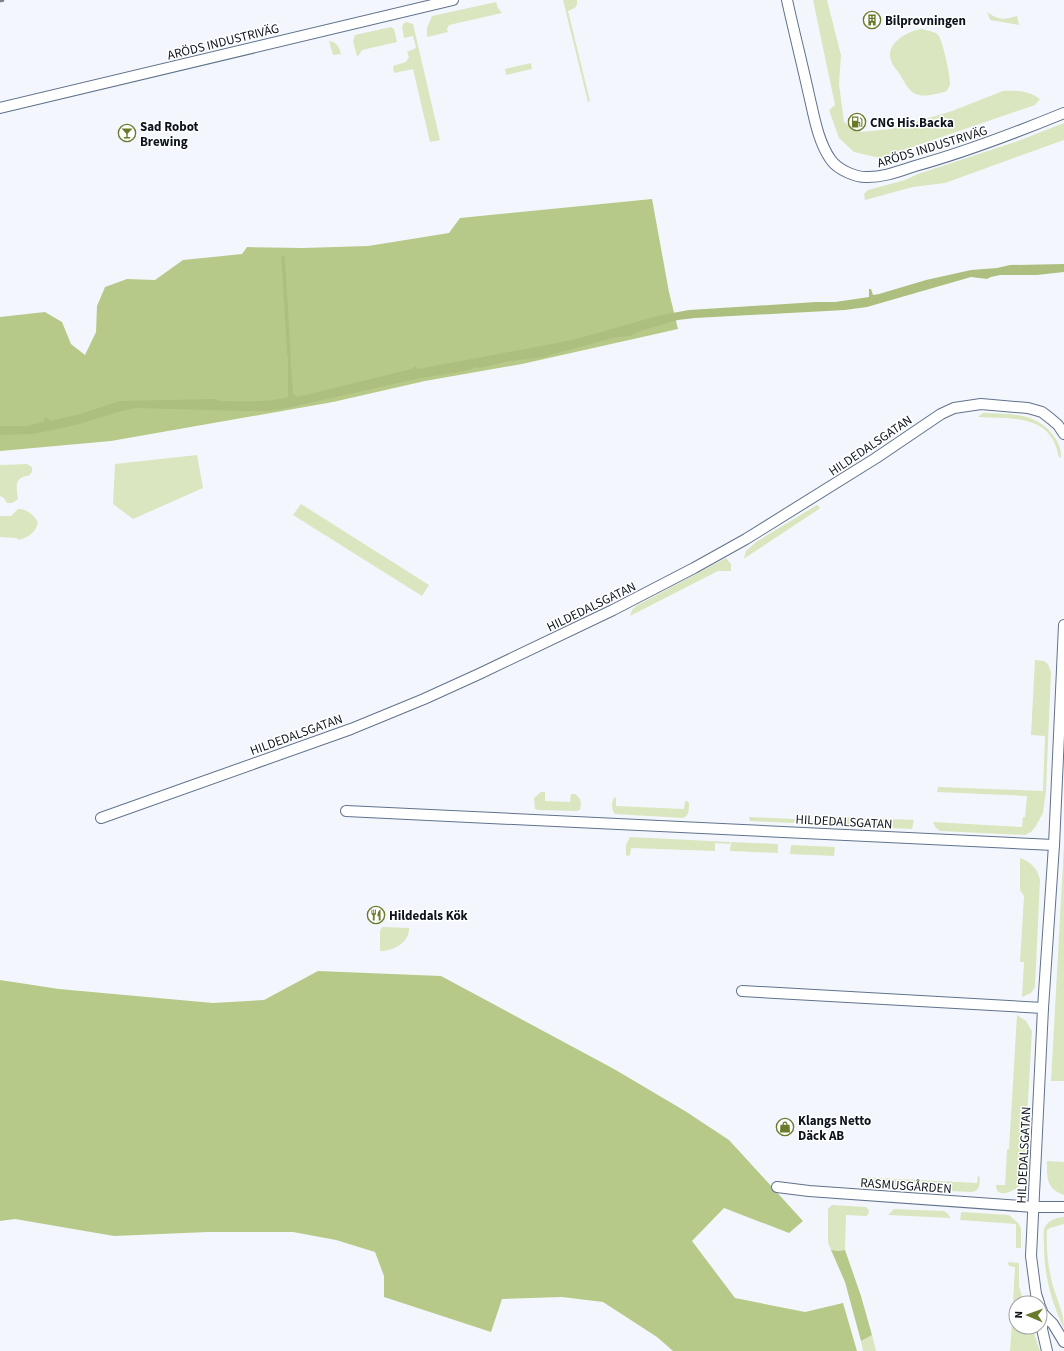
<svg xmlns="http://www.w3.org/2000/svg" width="1064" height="1351" font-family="'Source Sans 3',sans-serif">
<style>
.green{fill:#dae6bf}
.forest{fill:#b7c988}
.water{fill:#adbf7f}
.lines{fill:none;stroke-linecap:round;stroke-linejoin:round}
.stream{stroke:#adbf7f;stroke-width:3.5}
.street-casing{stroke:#60728b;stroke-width:12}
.street{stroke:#fff;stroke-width:10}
.rail{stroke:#7c8189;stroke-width:3;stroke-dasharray:5 5;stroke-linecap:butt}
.labels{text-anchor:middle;stroke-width:3;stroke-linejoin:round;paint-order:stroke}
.poi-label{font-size:13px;font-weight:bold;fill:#0d141e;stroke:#fff;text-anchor:start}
.street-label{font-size:13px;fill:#0d141e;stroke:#fff}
</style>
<rect width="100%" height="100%" fill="#f3f7fd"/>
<g class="green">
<path d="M563,0h14c1,8 -3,8 -9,11l22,90 -2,1z"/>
<path d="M813,0h14l14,55 -2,29 5,38 17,10 30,-3 61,-18 51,-20c14,-1 26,0 37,8l-5,6 -155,53 -26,-6 -15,-14 -10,-28 6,-5z"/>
<path d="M496,2l2,6 4,5 -53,12 -2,4 1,3 -21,5v-9l5,-12z"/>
<path d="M987,12c12,8 16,8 30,4l2,9 -29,-5z"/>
<path d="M407,22l6,2 27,116 -10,2 -17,-73 -19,4 -1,-7 13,-4 3,-5 -2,-5 9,-4 -3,-12 -9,2 -2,-12 2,-3z"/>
<path d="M391,27l3,2 3,13 -35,8 -4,6h-1l-4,-15 2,-6z"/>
<path d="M922,29c6,2 13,2 17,7 4,7 12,42 11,49 -1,2 -3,5 -3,6 -8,2 -19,6 -28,4 -8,-1 -13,-10 -17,-17 -2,-5 -8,-10 -10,-15 -9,-19 15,-32 30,-34z"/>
<path d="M329,41c8,1 10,6 12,13l-8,1z"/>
<path d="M531,63l1,6 -26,6 -1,-6z"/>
<path d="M1064,123v17l-119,43 -32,4 -48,13 -1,-6 4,-4 37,-10 13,-6 100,-33z"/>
<path d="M983,413c25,1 52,-1 69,21 6,7 9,14 9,23l-2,1c-7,-45 -47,-39 -81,-41z"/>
<path d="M197,455l6,33 -70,31 -20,-15 2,-40z"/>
<path d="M27,464l5,3v5c-3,5 -4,3 -9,5 -10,4 -5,15 -5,22l-6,4h-5l-3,-5 -4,-2v-31z"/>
<path d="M301,504l128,81 -7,11 -129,-81z"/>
<path d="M817,505l3,2 -1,2 -74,49h-1l2,-7 10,-9z"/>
<path d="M18,509c8,-1 16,6 20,13 -2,11 -10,15 -19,18l-3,-2 -16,-1v-21h11z"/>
<path d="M726,558l5,6v7h-13l-88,45 2,-6 4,-4z"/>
<path d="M1035,660l9,1 4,3 3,8 -5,119 -3,22 -7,13 -5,6 -6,3 -85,-4 -4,-3 -3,-6 89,5 1,-10h2l2,-21 -90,-4 1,-5 105,4 2,-55 -14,-1z"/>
<path d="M541,792h4v9l25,1 1,-8h4c6,4 7,9 5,16l-4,1 -38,-1 -3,-1 -1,-11z"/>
<path d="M615,797l1,1v8l68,3 1,-8h2l2,2c0,6 0,13 -6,15l-68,-4c-4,-4 -4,-13 0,-17z"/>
<path d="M816,816l98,4 -2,9 -84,-4z"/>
<path d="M749,817l44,2 3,1 -3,3 -43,-2z"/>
<path d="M630,837l100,5v2l-15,-1v8l-84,-3 -1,7 -3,1 -1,-1v-10z"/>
<path d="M731,842l46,2 1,1v8l-48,-2z"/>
<path d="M1064,844v237h-13z"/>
<path d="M792,845l43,2 -1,9 -44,-2 1,-8z"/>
<path d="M1020,858c10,3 18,11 20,22l-5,107 -4,6 -9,4 2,-35h-4l4,-66 -4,-6z"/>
<path d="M382,927l27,1c1,14 -17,24 -29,23v-20z"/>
<path d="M1017,1015l9,6 6,10 -8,139 -2,14c-6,6 -26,17 -26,1h9l2,-35 2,-1z"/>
<path d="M1047,1161l17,1v33c-18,-6 -17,-17 -17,-34z"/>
<path d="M978,1175l2,3 -1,9 -3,4 -5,1 -103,-5 -6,-3 -2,-5v-2l117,6z"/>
<path d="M832,1205l34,2 3,3 -1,5 -2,1 -20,-1 -1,35 -7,1 -7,-1 -3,-7v-34z"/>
<path d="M894,1209l50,2 3,2 4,5 -63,-3z"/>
<path d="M962,1212l47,3 9,8 3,5v20h-5v-24l-56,-4 1,-7z"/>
<path d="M1064,1217v7l-14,4 -3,2c-1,18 1,38 6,56 4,14 11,27 11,42 -13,-26 -20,-54 -20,-83 0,-5 -1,-11 0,-16 3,-8 12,-12 20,-12z"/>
<path d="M1009,1262l10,1v23l5,17h-8v18h-4l3,-54 -6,-1 -1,-3z"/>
<path d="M1012,1322h4v5h16l8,24h-30z"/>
<path d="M872,1335l4,16h-13l-2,-10z"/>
</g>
<g class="forest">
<path d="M652,199l17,93 9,37 -156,35 -97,17 -92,21 -222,39 -111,10v-134l45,-5 17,10 9,22 14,11 11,-23 1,-26 8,-19 22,-8 28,1 28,-20 59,-6 5,-7 56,1 65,-2 81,-13 11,-15z"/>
<path d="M318,971l123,5 173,93 71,42 44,29 74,81 -14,12 -65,-25 -32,33 43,57 70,14 38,-9 14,48h-184l-16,-14 -54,-35 -41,-5 -60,2 -11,33 -107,-35v-21l-9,-24 -39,-12 -43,-8h-85l-94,4 -99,-17 -15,2v-241l59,9 154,14 51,-3z"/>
<path d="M831,1250l7,1 7,-1 16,46 11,39 -11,6 -16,-59z"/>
</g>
<path class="water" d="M1064,264v8l-27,3h-37l-9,2 -4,2 -16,-2 -104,30 -22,3 -150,8 -17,2 -41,12 -7,4 -13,1 -74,20 -38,5 -25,6 -3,-1 -12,4 -49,8 -133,30 -15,2h-24l-108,-3 -18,4 -42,13 -43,9 -33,1v-9h27l16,-4 3,-5 4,4 30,-7 40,-13 95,-2 4,2c23,0 47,2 69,-4v-44l2,-2 3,43 4,3 115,-28 3,-3 3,3 139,-26 23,-5 81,-23 28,-5 127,-8h19l34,-5v-8h2l2,6 6,-1 47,-14 45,-10 26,-2 13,-3z"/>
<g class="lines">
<path class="stream" d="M283,257l6,98"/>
<defs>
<g id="street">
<path d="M787,0c7,32 15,63 22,95 5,21 9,47 22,65 7,10 26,18 37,17 17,0 31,-6 47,-11 51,-14 100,-33 149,-53"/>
<path d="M0,108l453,-108"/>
<path d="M346,811l708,34"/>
<path d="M101,818l250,-89 73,-30 55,-25 134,-64 81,-42 52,-29 130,-81 65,-44 13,-6 27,-4 47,4 14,4 9,7 7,6 6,9"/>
<path d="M742,991l301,17"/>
<path d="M777,1187l32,4 225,16h30"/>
<path d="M1039,1303l-3,-9 -5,-38 12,-248 11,-163 10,-220"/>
<path d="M1040,1306l3,8 -1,15 5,22"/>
<path d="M1043,1314l10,10 11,18"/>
</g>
</defs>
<use href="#street" class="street-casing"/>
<use href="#street" class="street"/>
<path class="rail" d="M0,1l4,-1"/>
</g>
<defs>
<symbol id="building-ring" viewBox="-11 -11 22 22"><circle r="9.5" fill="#fff" stroke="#697b2b" stroke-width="1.5"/><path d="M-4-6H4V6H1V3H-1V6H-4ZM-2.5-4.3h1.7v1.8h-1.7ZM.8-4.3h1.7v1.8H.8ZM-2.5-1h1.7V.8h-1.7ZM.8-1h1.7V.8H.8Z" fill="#697b2b"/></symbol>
<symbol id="fuel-ring" viewBox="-11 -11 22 22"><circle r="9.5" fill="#fff" stroke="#697b2b" stroke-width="1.5"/><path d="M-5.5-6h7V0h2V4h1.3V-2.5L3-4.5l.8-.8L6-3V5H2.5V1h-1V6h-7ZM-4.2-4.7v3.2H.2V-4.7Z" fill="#697b2b"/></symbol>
<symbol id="bar-ring" viewBox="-11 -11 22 22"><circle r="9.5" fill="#fff" stroke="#697b2b" stroke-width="1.5"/><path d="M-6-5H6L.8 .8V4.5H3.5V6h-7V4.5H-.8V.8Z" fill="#697b2b"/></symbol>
<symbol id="restaurant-ring" viewBox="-11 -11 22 22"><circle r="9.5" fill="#fff" stroke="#697b2b" stroke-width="1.5"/><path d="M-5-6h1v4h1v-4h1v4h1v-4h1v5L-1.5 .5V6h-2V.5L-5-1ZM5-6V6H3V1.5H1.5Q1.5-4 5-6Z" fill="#697b2b"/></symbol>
<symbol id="shop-ring" viewBox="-11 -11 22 22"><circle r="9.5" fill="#fff" stroke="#697b2b" stroke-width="1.5"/><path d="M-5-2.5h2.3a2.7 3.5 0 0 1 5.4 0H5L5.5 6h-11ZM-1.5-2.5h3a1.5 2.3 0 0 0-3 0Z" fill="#697b2b"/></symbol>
</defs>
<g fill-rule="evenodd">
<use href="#building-ring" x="862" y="10" width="20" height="20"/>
<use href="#fuel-ring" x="847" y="112" width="20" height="20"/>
<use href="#bar-ring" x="117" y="123" width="20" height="20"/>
<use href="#restaurant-ring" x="366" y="905" width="20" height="20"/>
<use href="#shop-ring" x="775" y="1117" width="20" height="20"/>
</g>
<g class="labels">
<g class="poi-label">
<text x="885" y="25">Bilprovningen</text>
<text x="870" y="127">CNG His.Backa</text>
<text x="140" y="131">Sad Robot<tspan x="140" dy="15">Brewing</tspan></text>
<text x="389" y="920">Hildedals Kök</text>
<text x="798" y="1125">Klangs Netto<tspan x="798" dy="15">Däck AB</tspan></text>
</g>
<g class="street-label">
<text transform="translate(223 41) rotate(-14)" y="5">ARÖDS INDUSTRIVÄG</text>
<text transform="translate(932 146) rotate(-17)" y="5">ARÖDS INDUSTRIVÄG</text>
<text transform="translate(870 445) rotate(-34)" y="5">HILDEDALSGATAN</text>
<text transform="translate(591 606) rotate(-26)" y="5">HILDEDALSGATAN</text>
<text transform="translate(296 734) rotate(-20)" y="5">HILDEDALSGATAN</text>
<text transform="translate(844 821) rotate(3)" y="5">HILDEDALSGATAN</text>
<text transform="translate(1023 1155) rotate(-87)" y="5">HILDEDALSGATAN</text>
<text transform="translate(906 1185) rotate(4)" y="5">RASMUSGÅRDEN</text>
</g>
</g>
<g transform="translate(1028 1315) rotate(272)"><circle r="19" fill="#ffffff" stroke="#9ea1a5"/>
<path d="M0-3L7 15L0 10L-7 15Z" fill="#697b2b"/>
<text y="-6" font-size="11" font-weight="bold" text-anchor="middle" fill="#0d141e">N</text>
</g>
</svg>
